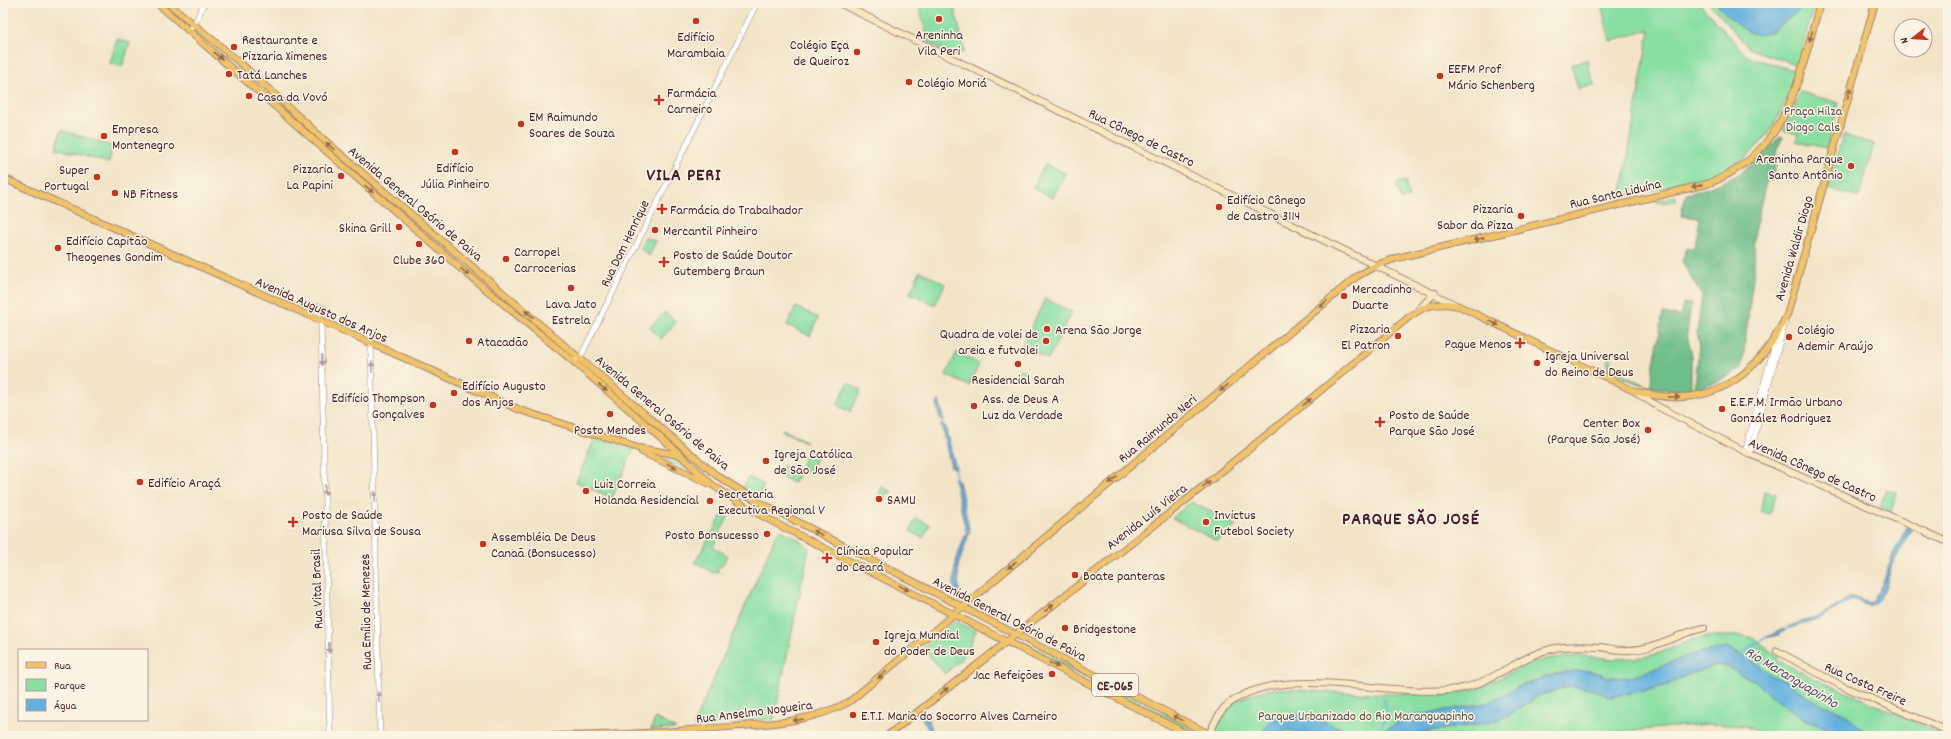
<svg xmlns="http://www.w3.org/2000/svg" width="1951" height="739" font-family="Dekko,sans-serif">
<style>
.green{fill:#89dfa3;stroke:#6a7f67}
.forest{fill:#6ebe89;stroke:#5c6e5a}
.water{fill:#63b1dd;stroke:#566884}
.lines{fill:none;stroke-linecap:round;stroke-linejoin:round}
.stream{stroke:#63b1dd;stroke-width:1.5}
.tertiary-casing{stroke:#9e8279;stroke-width:6}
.secondary-casing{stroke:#9e8279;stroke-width:8}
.primary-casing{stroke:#9e8279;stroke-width:8}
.tertiary{stroke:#fff;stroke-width:5}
.secondary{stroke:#f9e7c3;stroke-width:6}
.primary{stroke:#f1c369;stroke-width:6}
.oneway{fill:#956947}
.oneway2{fill:#ae9aa0}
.poi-dot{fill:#c8321e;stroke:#fcf5e5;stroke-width:1.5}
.labels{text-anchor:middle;stroke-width:3;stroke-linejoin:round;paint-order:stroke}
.shield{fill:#fcf5e5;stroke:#7f5f63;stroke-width:1}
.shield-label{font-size:13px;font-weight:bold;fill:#4a1f2b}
.poi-label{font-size:14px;fill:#4a1f2b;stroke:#fcf5e5;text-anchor:start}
.park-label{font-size:14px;fill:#5a4f49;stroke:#fcf5e5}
.street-label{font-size:14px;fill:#4a1f2b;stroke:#fcf5e5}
.water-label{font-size:15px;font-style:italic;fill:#535269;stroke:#fcf5e5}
.district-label{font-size:18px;font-weight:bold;letter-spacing:1px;fill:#4a1f2b;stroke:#fcf5e5}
</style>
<rect width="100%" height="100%" fill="#fcf5e5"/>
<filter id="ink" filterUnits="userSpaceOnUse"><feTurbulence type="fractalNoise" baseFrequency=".025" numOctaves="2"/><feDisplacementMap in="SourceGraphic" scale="8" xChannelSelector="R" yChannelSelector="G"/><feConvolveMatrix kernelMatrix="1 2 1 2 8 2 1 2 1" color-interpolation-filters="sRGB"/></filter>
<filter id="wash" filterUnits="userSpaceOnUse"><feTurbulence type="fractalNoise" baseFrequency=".012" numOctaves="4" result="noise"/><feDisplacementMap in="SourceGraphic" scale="16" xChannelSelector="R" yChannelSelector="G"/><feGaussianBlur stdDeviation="0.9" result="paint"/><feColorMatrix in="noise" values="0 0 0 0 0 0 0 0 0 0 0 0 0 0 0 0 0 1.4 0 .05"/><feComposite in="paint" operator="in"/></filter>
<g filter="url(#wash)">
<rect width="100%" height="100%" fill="#f3e4c7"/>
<g class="green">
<path d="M918,3h35l12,48 -11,4 -25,-12z"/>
<path d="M1601,3h98l47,52 6,3 44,13c-13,46 -35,86 -82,105 -10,4 -22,5 -33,8 -20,5 -40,9 -60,14l28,-168 -39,11z"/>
<path d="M1709,3h106l-18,62 -47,-16z"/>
<path d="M117,39l13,4 -8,24 -12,-4z"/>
<path d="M1587,60l7,25 -16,4 -7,-25z"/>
<path d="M1800,92l39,11 -13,45 -30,-7 2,-7 -15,-4 10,-19z"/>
<path d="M61,130l51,16 -3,17 -53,-15z"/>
<path d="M1843,135l31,9 -15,53 -31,-8z"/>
<path d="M1045,164l20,9 -12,25 -20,-10z"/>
<path d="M1405,181l4,17 -8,2 -5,-17z"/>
<path d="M1675,196v5l-19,2 -1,-3z"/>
<path d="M645,237l11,4 -7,15 -9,-9z"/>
<path d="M920,271l25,13 -10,21 -25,-12z"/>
<path d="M1045,299l27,13 -24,47 -26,-13z"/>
<path d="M310,305l17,7 -3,6 -16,-7z"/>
<path d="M796,307l22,11 -8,18 -23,-11z"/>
<path d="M665,312l11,10 -15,17 -11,-11z"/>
<path d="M1610,351l3,1 -4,17 13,3 2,4 26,11 -24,-8 -18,-9 -1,-7z"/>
<path d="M957,352l22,12 -10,22 -23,-11z"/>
<circle cx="1021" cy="374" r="4.5"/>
<path d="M848,383l13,7 -11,22 -13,-7z"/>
<path d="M783,429l23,12v1l-24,-11z"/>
<path d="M595,438l39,11 -22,49 -36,-16z"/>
<path d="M807,454l9,4 -7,14 -9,-4z"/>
<path d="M657,456l20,3 11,11v1z"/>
<path d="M783,466l16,7 -5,10 -15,-7z"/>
<path d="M748,477l16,8 -6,13 -15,-9z"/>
<path d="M882,487l10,5 -6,2 -3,4 -5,-2z"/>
<path d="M1885,490l11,2 -5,20 -11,-4z"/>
<path d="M1764,491l12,3 -6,20 -9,-3z"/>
<path d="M1191,502l43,21 1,4 -18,14 -45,-23z"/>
<path d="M723,514l5,3 -15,30 15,9 -7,11 -2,-1 -2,3 2,2 -6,2 -18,-11z"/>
<path d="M916,518l14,7 -7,13 -13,-7z"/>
<path d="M781,530l14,7 14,11 -35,171 -81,7 84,-193z"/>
<path d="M955,621l21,10 -10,23 -21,20 -22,-26z"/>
<path d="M1712,636h33l10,3 23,17 -1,4 48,23 123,53h-80l-18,-19 -39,-18 -25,-18 -15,-5 -13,-11 -30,-17 -31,5 -68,25 -21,-1 -9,-4 -10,-2h-15l-19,3 -33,11 -34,18 -81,14 -14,9 -23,10 -15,-2 -52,-19 -39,14 -3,7h-41l-9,-4 10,-18 13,-12 23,-10 21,-4 49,4 121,3 32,-7 47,-24 24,-6 30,-2 33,3 23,-1 20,-4 34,-14z"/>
<path d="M1020,640l121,61 -2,4 -122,-62z"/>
<path d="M1716,665c31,3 64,39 92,56 4,3 10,3 14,5 5,2 9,7 12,10h-65l-24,-10 -36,-2 -141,12h-155l9,-4 54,-7 33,-10 31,-20 29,-9 24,3 17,8 46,-9 12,-3 11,-7z"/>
<path d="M1144,703l62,33h-7l-57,-29z"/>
<path d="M655,718l21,11 -25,1z"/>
<path d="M1288,730l26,6h-35l3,-4z"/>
</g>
<g class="forest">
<path d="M1780,136l2,1 -7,22 2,1 -5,19 -6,3 -11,46 -1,41 -12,99 -23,13 -24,8 4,-46 -2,-11 5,-36 -20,-35 5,-13 8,-1 5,-29 -19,-2 5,-22c45,-11 63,-23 94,-58z"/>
<path d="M1683,303l8,1 -4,30 4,17v38l-16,2 -25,-4 13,-74 17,3z"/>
</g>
<g class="water">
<path d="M1716,3h92c-8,6 -34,29 -42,31 -18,5 -40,-19 -50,-31z"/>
<path d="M939,400l5,22 -4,-2 -3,-14z"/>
<path d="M941,424l4,2 11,43 -5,-2z"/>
<path d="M954,478l5,3 11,52 -4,-2z"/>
<path d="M1907,527l4,1 -1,4c-5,9 -11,18 -16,28 -7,16 -7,38 -25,46l-17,-6 -32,18 -30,10 -3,-1 39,-14 22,-15 5,-1 16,6 4,-2 11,-21 9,-26z"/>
<path d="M966,533l3,1 -11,32 1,31h-3c-6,-24 2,-43 10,-64z"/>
<path d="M1783,629l3,1 -7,5 -14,3z"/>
<path d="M1728,648l30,17 13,11 15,5 25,18 39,18 18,19h-34l-10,-9 -15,-5 -31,-21 -26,-22 -13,-5 -11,-8 -12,-1 -37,13 -11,7 -12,3 -47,9 -16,-8 -24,-3 -29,9 -31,20 -17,7 -70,10 -9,4h-43l23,-10 14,-9 81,-14 34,-18 33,-11 19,-3h15l10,2 9,4 21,1 68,-25z"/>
<path d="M922,711l8,12 3,13h-4l-1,-7 -9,-16z"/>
<path d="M1292,714c25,1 47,16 71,22h-49l-26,-6 -6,2 -3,4h-18c8,-18 12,-20 31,-22z"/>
</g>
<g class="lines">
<g class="stream">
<path d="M954,468l3,14"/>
<path d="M1783,630l8,-3"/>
<path d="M1739,657l14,-12 14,-8"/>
<path d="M1372,736c13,-9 16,-23 12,-38"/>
</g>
</g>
</g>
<g filter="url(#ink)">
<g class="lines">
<defs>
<g id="tertiary">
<path d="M189,30l5,-5 10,-22"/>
<path d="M321,321l9,415"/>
<path d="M371,344l9,392"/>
<path d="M576,360l4,-2 177,-355"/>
<path d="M1745,452l33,-119"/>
<path d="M1750,454l35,-132"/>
</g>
<g id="secondary">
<path d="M839,3l617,302"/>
<path d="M1418,310l17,-17"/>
<path d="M1637,393l20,13 93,48 198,88"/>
<path d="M1777,651l65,35 106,45"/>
<path d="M1209,734c4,-8 9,-20 15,-26 55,-51 171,-6 239,-20 32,-7 57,-32 88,-39 16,-4 33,-3 48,-2 11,1 20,4 30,3 28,-1 49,-17 75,-22"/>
</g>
<g id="primary">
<path d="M157,3l303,265 114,94 97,84 40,38 35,23 33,18 412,211"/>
<path d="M168,3l70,58 85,78 393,336 41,26 456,235"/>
<path d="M3,178l517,232 118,38 43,7"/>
<path d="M642,452l66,31"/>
<path d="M545,736c57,0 114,-3 171,-8 46,-4 91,-4 133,-26l507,-425 21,-12 20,-7 310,-74c82,-30 92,-107 113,-181"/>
<path d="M887,736l303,-239 106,-86 113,-94 14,-9 10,-3 14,-1 12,2 177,86c15,3 30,6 45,5 52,-2 85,-38 106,-82l88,-312"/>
</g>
</defs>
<use href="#tertiary" class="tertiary-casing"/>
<use href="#secondary" class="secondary-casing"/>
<use href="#primary" class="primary-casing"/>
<use href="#tertiary" class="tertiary"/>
<use href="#secondary" class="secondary"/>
<use href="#primary" class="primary"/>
</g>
<defs><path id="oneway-solid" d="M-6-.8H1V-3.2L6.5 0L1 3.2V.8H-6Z"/></defs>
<g class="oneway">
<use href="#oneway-solid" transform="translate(1811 36) rotate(106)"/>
<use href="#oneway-solid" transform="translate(218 56) rotate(41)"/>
<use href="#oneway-solid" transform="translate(1849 93) rotate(-74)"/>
<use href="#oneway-solid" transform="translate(330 146) rotate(-140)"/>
<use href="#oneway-solid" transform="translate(1697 186) rotate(167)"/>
<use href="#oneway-solid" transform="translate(369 189) rotate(41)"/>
<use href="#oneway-solid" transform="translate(1479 239) rotate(166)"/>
<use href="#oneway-solid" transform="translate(465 272) rotate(40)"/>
<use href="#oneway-solid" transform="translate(1323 304) rotate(139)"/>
<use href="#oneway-solid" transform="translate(529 314) rotate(-140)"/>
<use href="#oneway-solid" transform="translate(1494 323) rotate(27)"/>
<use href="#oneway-solid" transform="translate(603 388) rotate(41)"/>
<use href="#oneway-solid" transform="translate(1224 388) rotate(141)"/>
<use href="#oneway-solid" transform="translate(1674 397) rotate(1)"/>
<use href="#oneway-solid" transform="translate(1307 402) rotate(-41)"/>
<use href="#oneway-solid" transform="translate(672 466) rotate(27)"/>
<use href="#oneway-solid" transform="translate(1113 480) rotate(139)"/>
<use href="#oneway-solid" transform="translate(1206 484) rotate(-39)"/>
<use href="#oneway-solid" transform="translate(818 533) rotate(-153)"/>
<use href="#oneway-solid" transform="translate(1012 565) rotate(140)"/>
<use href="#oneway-solid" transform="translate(904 588) rotate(27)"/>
<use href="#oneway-solid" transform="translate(1049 608) rotate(-38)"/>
<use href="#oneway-solid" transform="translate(1054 665) rotate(27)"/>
<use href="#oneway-solid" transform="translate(882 675) rotate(140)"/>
<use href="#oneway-solid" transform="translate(944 691) rotate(-39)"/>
<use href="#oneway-solid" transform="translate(1178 718) rotate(-152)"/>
<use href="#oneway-solid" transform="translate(798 720) rotate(171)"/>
</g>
<g class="oneway2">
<use href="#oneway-solid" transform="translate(322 360) rotate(89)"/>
<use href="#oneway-solid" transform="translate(372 367) rotate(-92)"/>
<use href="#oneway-solid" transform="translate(325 490) rotate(89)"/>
<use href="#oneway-solid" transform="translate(375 497) rotate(-90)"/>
<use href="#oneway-solid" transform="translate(329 648) rotate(89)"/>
<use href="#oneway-solid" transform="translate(379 697) rotate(-91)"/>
</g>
</g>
<g class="poi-dot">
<circle cx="939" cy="19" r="4"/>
<circle cx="696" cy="21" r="4"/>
<circle cx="234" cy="47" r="4"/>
<circle cx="857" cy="52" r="4"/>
<circle cx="229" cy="74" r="4"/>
<circle cx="1440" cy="76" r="4"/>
<circle cx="909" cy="82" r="4"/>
<circle cx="249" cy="96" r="4"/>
<path d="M657 94h4v4h4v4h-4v4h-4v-4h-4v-4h4z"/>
<circle cx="521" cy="124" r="4"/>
<circle cx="104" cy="136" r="4"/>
<circle cx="455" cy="152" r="4"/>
<circle cx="1851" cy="166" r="4"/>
<circle cx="341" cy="176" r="4"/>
<circle cx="97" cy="177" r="4"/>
<circle cx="115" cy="193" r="4"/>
<circle cx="1219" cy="207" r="4"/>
<path d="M660 203h4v4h4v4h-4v4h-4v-4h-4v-4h4z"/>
<circle cx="1521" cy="216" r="4"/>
<circle cx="399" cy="227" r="4"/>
<circle cx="655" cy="230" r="4"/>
<circle cx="419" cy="244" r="4"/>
<circle cx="58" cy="248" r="4"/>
<circle cx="506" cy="259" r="4"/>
<path d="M662 256h4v4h4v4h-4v4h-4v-4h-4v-4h4z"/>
<circle cx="571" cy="288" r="4"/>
<circle cx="1344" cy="296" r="4"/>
<circle cx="1047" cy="329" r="4"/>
<circle cx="1398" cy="336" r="4"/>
<circle cx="1789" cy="337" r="4"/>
<circle cx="469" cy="341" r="4"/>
<circle cx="1046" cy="341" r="4"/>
<path d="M1518 337h4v4h4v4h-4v4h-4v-4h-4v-4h4z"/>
<circle cx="1537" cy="363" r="4"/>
<circle cx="1018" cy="364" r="4"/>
<circle cx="454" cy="393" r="4"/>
<circle cx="433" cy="405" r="4"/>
<circle cx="974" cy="406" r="4"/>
<circle cx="1722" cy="409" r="4"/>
<circle cx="610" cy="414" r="4"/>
<path d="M1378 416h4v4h4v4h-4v4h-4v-4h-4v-4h4z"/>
<circle cx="1648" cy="430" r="4"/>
<circle cx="766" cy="461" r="4"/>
<circle cx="140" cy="482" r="4"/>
<circle cx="586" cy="491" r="4"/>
<circle cx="879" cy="499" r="4"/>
<circle cx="710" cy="501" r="4"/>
<path d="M291 516h4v4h4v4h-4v4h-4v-4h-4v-4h4z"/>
<circle cx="1206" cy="522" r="4"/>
<circle cx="767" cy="534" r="4"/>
<circle cx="483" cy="544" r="4"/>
<path d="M825 552h4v4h4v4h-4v4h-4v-4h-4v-4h4z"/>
<circle cx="1075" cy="575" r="4"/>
<circle cx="1065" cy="628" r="4"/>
<circle cx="876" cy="642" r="4"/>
<circle cx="1052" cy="674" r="4"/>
<circle cx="853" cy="715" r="4"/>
</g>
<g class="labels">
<rect class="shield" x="1092" y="674" width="46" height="22" rx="3"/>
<g class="shield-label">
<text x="1115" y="690">CE-065</text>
</g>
<g class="poi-label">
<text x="939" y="39" text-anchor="middle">Areninha<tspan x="939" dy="16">Vila Peri</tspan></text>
<text x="696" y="41" text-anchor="middle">Edifício<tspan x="696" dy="16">Marambaia</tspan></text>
<text x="242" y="44">Restaurante e<tspan x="242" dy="16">Pizzaria Ximenes</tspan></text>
<text x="849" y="49" text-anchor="end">Colégio Eça<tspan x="849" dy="16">de Queiroz</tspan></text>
<text x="1448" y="73">EEFM Prof<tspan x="1448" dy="16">Mário Schenberg</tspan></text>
<text x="237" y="79">Tatá Lanches</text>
<text x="917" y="87">Colégio Moriá</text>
<text x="667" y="97">Farmácia<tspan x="667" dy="16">Carneiro</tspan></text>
<text x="257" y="101">Casa da Vovó</text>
<text x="529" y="121">EM Raimundo<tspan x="529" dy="16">Soares de Souza</tspan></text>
<text x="112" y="133">Empresa<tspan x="112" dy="16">Montenegro</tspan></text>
<text x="1843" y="163" text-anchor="end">Areninha Parque<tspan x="1843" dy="16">Santo Antônio</tspan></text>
<text x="455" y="172" text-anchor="middle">Edifício<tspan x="455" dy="16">Júlia Pinheiro</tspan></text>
<text x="333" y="173" text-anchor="end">Pizzaria<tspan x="333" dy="16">La Papini</tspan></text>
<text x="89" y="174" text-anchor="end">Super<tspan x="89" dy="16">Portugal</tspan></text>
<text x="123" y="198">NB Fitness</text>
<text x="1227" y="204">Edifício Cônego<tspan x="1227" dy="16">de Castro 3114</tspan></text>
<text x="1513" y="213" text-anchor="end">Pizzaria<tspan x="1513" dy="16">Sabor da Pizza</tspan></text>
<text x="670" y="214">Farmácia do Trabalhador</text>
<text x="391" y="232" text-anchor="end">Skina Grill</text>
<text x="663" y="235">Mercantil Pinheiro</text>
<text x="66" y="245">Edifício Capitão<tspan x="66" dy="16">Theogenes Gondim</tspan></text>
<text x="514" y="256">Carropel<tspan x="514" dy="16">Carrocerias</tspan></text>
<text x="673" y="259">Posto de Saúde Doutor<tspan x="673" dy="16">Gutemberg Braun</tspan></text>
<text x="419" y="264" text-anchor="middle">Clube 360</text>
<text x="1352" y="293">Mercadinho<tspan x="1352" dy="16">Duarte</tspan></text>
<text x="571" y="308" text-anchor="middle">Lava Jato<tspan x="571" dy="16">Estrela</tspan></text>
<text x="1390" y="333" text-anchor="end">Pizzaria<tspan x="1390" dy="16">El Patron</tspan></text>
<text x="1055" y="334">Arena São Jorge</text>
<text x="1797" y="334">Colégio<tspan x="1797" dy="16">Ademir Araújo</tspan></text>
<text x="1038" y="338" text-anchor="end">Quadra de volei de<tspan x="1038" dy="16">areia e futvolei</tspan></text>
<text x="477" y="346">Atacadão</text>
<text x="1512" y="348" text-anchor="end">Pague Menos</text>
<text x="1545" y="360">Igreja Universal<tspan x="1545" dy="16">do Reino de Deus</tspan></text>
<text x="1018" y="384" text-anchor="middle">Residencial Sarah</text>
<text x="462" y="390">Edifício Augusto<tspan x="462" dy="16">dos Anjos</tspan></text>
<text x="425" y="402" text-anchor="end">Edifício Thompson<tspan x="425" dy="16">Gonçalves</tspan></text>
<text x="982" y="403">Ass. de Deus A<tspan x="982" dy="16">Luz da Verdade</tspan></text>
<text x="1730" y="406">E.E.F.M. Irmão Urbano<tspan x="1730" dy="16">González Rodriguez</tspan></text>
<text x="1389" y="419">Posto de Saúde<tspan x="1389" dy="16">Parque São José</tspan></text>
<text x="1640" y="427" text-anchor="end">Center Box<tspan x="1640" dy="16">(Parque São José)</tspan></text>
<text x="610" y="434" text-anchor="middle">Posto Mendes</text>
<text x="774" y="458">Igreja Católica<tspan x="774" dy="16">de São José</tspan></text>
<text x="148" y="487">Edifício Araçá</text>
<text x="594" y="488">Luiz Correia<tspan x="594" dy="16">Holanda Residencial</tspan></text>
<text x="718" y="498">Secretaria<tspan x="718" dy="16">Executiva Regional V</tspan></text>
<text x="887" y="504">SAMU</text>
<text x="302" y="519">Posto de Saúde<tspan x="302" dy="16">Mariusa Silva de Sousa</tspan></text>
<text x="1214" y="519">Invictus<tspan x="1214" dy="16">Futebol Society</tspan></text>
<text x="759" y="539" text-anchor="end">Posto Bonsucesso</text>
<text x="491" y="541">Assembléia De Deus<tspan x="491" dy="16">Canaã (Bonsucesso)</tspan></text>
<text x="836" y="555">Clínica Popular<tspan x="836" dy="16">do Ceará</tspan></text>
<text x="1083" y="580">Boate panteras</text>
<text x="1073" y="633">Bridgestone</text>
<text x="884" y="639">Igreja Mundial<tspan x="884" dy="16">do Poder de Deus</tspan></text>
<text x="1044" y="679" text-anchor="end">Jac Refeições</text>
<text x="861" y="720">E.T.I. Maria do Socorro Alves Carneiro</text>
</g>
<g class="park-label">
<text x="1813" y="115">Praça Hilza<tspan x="1813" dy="16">Diogo Cals</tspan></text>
<text x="1366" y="720">Parque Urbanizado do Rio Maranguapinho</text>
</g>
<g class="street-label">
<text transform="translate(1142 137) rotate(26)" y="5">Rua Cônego de Castro</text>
<text transform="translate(1615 193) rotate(-13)" y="5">Rua Santa Liduína</text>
<text transform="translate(416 203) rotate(40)" y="5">Avenida General Osório de Paiva</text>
<text transform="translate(624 243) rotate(-64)" y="5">Rua Dom Henrique</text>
<text transform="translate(1793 248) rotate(-74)" y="5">Avenida Waldir Diogo</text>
<text transform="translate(322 309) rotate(24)" y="5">Avenida Augusto dos Anjos</text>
<text transform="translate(663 412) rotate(40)" y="5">Avenida General Osório de Paiva</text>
<text transform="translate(1157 428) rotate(-40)" y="5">Rua Raimundo Neri</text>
<text transform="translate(1813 469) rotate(24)" y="5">Avenida Cônego de Castro</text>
<text transform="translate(1146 516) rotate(-38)" y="5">Avenida Luís Vieira</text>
<text transform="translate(316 589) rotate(-92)" y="5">Rua Vital Brasil</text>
<text transform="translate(365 612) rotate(-91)" y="5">Rua Emílio de Menezes</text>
<text transform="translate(1010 618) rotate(27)" y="5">Avenida General Osório de Paiva</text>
<text transform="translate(1866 683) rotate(24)" y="5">Rua Costa Freire</text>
<text transform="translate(754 711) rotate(-7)" y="5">Rua Anselmo Nogueira</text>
</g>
<g class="water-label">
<text transform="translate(1792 677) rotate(31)" y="5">Rio Maranguapinho</text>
</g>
<g class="district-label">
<text x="684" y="180">VILA PERI</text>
<text x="1411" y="524">PARQUE SĂO JOSÉ</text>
</g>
</g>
<rect width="1951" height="739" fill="none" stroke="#fcf5e5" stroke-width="16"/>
<rect x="18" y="649" width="130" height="72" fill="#fcf5e5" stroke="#b59f9b"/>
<rect x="26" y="662" width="20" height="6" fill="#f1c369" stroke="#b59f9b"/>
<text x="54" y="669" font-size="12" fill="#4a1f2b">Rua</text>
<rect x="26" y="679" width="20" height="12" fill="#89dfa3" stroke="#b59f9b"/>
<text x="54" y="689" font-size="12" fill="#4a1f2b">Parque</text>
<rect x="26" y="699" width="20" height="12" fill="#63b1dd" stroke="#b59f9b"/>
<text x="54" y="709" font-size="12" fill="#4a1f2b">Água</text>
<g transform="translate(1913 38) rotate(253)"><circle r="19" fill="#fcf5e5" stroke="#b59f9b"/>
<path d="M0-3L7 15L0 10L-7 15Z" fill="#c8321e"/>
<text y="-6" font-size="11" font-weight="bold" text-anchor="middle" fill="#4a1f2b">N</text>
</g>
</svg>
